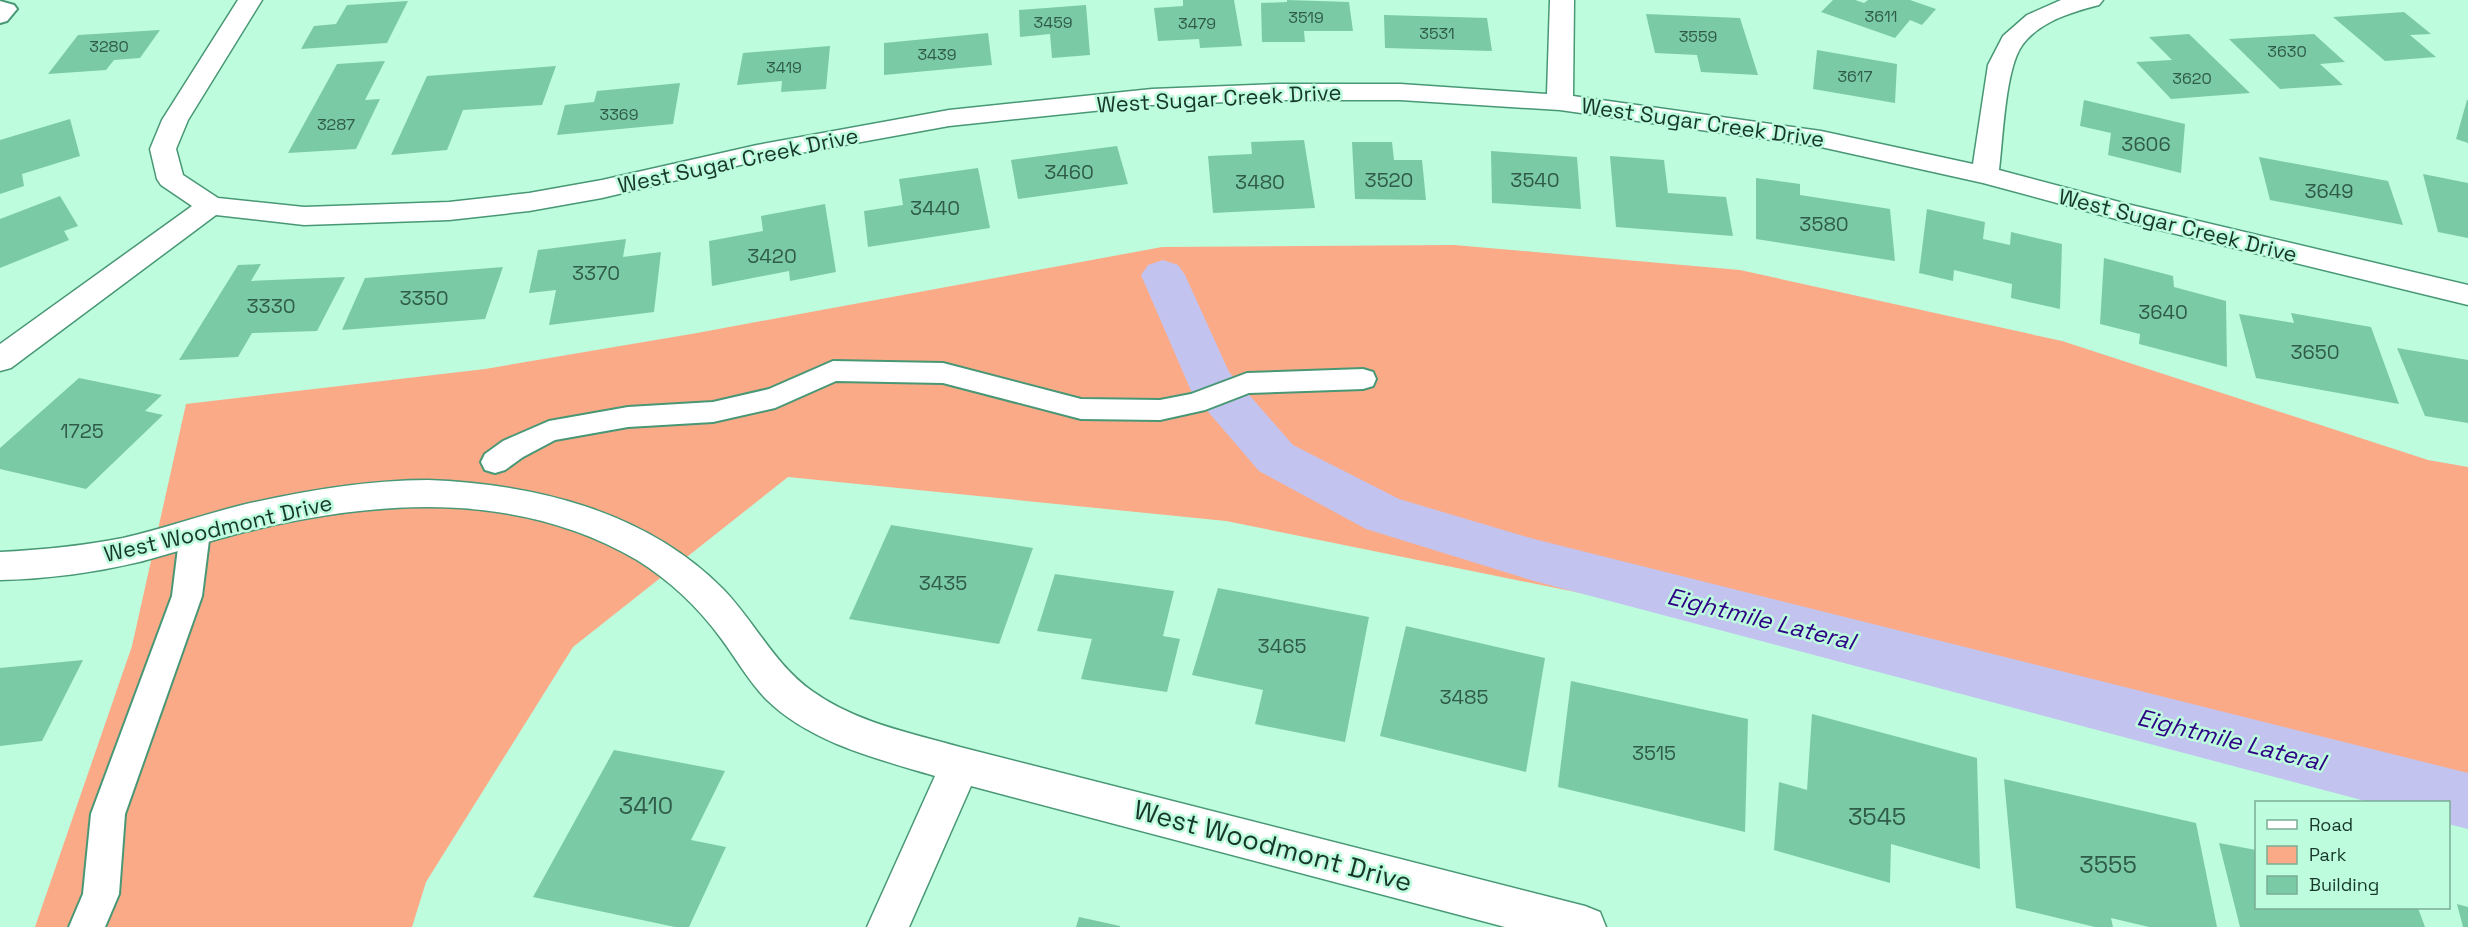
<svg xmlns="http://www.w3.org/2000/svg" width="2468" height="927" font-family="'Space Grotesk',sans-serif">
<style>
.green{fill:#fbaa88}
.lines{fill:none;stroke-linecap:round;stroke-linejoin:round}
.canal{fill:#c2c4ef;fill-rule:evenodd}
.building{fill:#7bcaa6}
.lane-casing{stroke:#489775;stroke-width:4}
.street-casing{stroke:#489775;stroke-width:3}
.lane{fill:#fff;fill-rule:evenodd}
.street{fill:#fff;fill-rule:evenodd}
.labels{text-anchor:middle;stroke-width:5;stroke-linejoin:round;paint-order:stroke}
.far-number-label{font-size:16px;fill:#2f5c48}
.number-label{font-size:20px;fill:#2f5c48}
.street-label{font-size:22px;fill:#163729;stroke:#bdfcdd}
.water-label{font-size:24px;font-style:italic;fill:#2e0185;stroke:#bdfcdd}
.near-number-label{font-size:24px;fill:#2f5c48}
.near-street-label{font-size:27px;fill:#163729;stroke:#bdfcdd}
</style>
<rect width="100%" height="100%" fill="#bdfcdd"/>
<path class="green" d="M1454,245l286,25 322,71 366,119 40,7v358l-19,-6 -1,-17h-53l-190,-58 -595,-145 -384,-78 -438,-44 -215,170 -147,235 -14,45h-377l97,-281 54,-242 299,-35 212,-36 465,-86z"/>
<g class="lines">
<path class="canal" d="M1163,260l15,5 7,10 44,97 64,73 106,54 135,40 934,234v56l-20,-5v-22h-79l-835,-221 -168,-52 -107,-58 -67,-78 -51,-118 7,-10z"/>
</g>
<g class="building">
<path d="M1183,0h51l8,46 -42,2 -1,-9 -41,2 -4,-33 29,-2z"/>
<path d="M1287,0l62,2 4,29h-49l1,11h-43l-1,-39 26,-1z"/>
<path d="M1833,0h22l9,3 4,-3h42l26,9 -14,16 -12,-5 -15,18 -74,-26z"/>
<path d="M408,1l-21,42 -86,6 13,-23 22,-2 11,-19z"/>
<path d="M1086,5l4,50 -38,3 -2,-24 -30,3 -1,-27z"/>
<path d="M2404,12l27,22 -21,1 26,22 -51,4 -52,-44z"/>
<path d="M1646,14l94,4 18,57 -57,-3 -4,-17 -42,-2z"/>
<path d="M1384,15l103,3 5,33 -107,-3z"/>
<path d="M160,30l-20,28 -26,2 -8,10 -58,4 30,-39z"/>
<path d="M988,33l4,32 -108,10v-32z"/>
<path d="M2189,34l61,59 -79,6 -35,-37 36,-2 -23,-23z"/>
<path d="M2314,34l31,28 -25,2 23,21 -63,4 -51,-50z"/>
<path d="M830,46l-4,43 -45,3 1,-11 -45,4 6,-32z"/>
<path d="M1817,50l80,14 -2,39 -82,-14z"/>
<path d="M385,61l-20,39 15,-1 -24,50 -68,4 49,-89z"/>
<path d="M556,66l-14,39 -79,5 -16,40 -56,5 36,-79z"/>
<path d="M680,83l-7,41 -116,11 8,-30 29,-3 3,-11z"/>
<path d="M2084,100l101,24 -4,49 -73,-18 3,-22 -31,-7z"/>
<path d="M2467,100h1v43l-12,-4z"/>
<path d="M70,119l10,37 -58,18 2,12 -24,8v-54z"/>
<path d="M1304,140l11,68 -102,5 -5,-57 44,-2 -1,-12z"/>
<path d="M1352,142h40l2,18h28l4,40 -71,-1z"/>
<path d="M1117,146l11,38 -110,15 -7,-39z"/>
<path d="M1491,151l86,6 4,52 -89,-6z"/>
<path d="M1610,156l54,4 4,33 58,4 7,39 -117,-9z"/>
<path d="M2259,157l129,24 15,44 -133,-25z"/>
<path d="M978,168l12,60 -122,19 -4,-36 39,-6 -4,-26z"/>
<path d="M2423,174l45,9v55l-30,-6z"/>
<path d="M1756,178l44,6v11l90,14 5,52 -139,-22z"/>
<path d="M60,196l18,30 -14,5 5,9 -69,28v-49z"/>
<path d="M825,204l11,68 -46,9 -1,-10 -77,15 -3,-45 54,-10 -2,-15z"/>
<path d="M1927,209l58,13 -2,17 27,6 1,-13 51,12 -2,65 -49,-11 1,-14 -58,-14 -1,11 -34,-8z"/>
<path d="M626,239l-3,18 38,-5 -7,60 -105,13 7,-35 -27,3 9,-43z"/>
<path d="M2104,258l69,18 1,11 52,14 1,66 -88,-23 1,-10 -40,-10z"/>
<path d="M261,264l-10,17 94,-4 -28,54 -65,2 -14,24 -59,3 59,-95z"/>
<path d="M503,267l-18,52 -143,11 23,-52z"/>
<path d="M2291,313l80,14 28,77 -143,-26 -17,-64 55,9z"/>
<path d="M2397,348l71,12v63l-43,-7z"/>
<path d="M79,378l83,17 -17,16 18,4 -77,74 -86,-20v-21z"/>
<path d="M891,525l142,23 -34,96 -150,-25z"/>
<path d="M1055,574l119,17 -11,45 17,3 -13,53 -86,-13 11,-40 -55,-8z"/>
<path d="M1218,588l151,29 -24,125 -90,-18 8,-34 -71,-15z"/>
<path d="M1406,626l139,32 -19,114 -146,-36z"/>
<path d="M83,660l-41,81 -42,5v-78z"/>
<path d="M1571,681l177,38 -3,113 -187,-45z"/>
<path d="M1812,714l165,44 3,111 -89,-25 -1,39 -116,-33 5,-68 28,8z"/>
<path d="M614,750l111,21 -34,69 35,7 -37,80h-14l-142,-30z"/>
<path d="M2004,779l192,44 21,104h-68l-38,-9 2,9h-18l-79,-19z"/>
<path d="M2219,843l37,7v58h162l7,19h-185z"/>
<path d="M2457,904l11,3v20h-5z"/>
<path d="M1079,917l41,9v1h-44z"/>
</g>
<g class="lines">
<defs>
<g id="lane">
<path d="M0,1l14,4 3,4 -10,12 -7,2z"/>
<path d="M833,361l110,2 138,36 79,1 31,-6 56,-21 116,-4 10,3 3,7 -3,7 -10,3 -114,4 -44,17 -45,10 -79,-1 -138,-36 -107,-2 -61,27 -62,14 -85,5 -73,13 -32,17 -18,13 -10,3 -10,-3 -4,-8 4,-8 18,-13 46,-20 79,-14 85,-5 56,-13z"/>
<path d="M195,520l11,4 4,8 -8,64 -77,218 -6,80 -14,33h-36l14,-33 8,-80 81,-218 8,-64 4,-8z"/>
</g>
<g id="street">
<path d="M238,0h24l-74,120 -12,29 7,26 35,23 86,9 145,-5 80,-9 73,-13 155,-35 192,-35 203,-21 125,-5h123l147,10 3,-94h24l-1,96 248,35 152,33 15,-99 15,-29 24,-21 34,-15h42l-4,5c-27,7 -58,16 -76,39 -18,23 -20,96 -24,126l128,34 341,81v20l-341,-83 -144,-39 -162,-36 -261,-37 -160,-10h-123l-125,5 -203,21 -192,35 -155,37 -73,13 -80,9 -145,5 -88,-10 -205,153 -11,3v-27l192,-138 -31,-21 -4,-6 -7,-30 12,-29z"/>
<path d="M428,480c106,4 218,31 295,109 32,33 51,75 89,102 43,31 98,42 148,56l625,159 15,6 6,15h-101l-534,-141 -62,141h-42l68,-151c-57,-17 -124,-33 -168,-76 -19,-19 -31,-42 -47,-63 -22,-30 -51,-57 -83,-77 -121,-71 -263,-60 -393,-28 -36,9 -70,21 -105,30 -46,11 -92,17 -139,18v-28c41,-2 82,-6 123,-14 40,-9 79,-23 119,-33 61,-14 123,-25 186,-25z"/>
</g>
</defs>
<use href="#lane" class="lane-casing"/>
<use href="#street" class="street-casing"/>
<use href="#lane" class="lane"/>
<use href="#street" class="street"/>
</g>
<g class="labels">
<g class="far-number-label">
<text x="1881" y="22">3611</text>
<text x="1306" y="23">3519</text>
<text x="1053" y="28">3459</text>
<text x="1197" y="29">3479</text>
<text x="1437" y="39">3531</text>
<text x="1698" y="42">3559</text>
<text x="109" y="52">3280</text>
<text x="2287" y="57">3630</text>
<text x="937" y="60">3439</text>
<text x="784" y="73">3419</text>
<text x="1855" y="82">3617</text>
<text x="2192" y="84">3620</text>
<text x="619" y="120">3369</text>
<text x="336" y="130">3287</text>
</g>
<g class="number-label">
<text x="2146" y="151">3606</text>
<text x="1069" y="179">3460</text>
<text x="1389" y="187">3520</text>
<text x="1535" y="187">3540</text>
<text x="1260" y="189">3480</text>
<text x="2329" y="198">3649</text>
<text x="935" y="215">3440</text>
<text x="1824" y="231">3580</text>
<text x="772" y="263">3420</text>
<text x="596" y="280">3370</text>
<text x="424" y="305">3350</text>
<text x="271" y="313">3330</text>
<text x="2163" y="319">3640</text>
<text x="2315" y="359">3650</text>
<text x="82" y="438">1725</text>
<text x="943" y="590">3435</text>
<text x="1282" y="653">3465</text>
<text x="1464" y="704">3485</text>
<text x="1654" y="760">3515</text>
</g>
<g class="street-label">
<text transform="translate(1219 98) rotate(-3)" y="8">West Sugar Creek Drive</text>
<text transform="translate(1703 122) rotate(8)" y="8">West Sugar Creek Drive</text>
<text transform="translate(738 160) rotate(-12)" y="8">West Sugar Creek Drive</text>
<text transform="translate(2178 225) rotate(14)" y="8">West Sugar Creek Drive</text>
<text transform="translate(218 528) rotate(-13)" y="8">West Woodmont Drive</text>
</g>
<g class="water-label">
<text transform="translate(1761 619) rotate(14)" y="8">Eightmile Lateral</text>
<text transform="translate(2231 740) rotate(14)" y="8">Eightmile Lateral</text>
</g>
<g class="near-number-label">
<text x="646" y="814">3410</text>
<text x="1877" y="825">3545</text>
<text x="2108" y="873">3555</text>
</g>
<g class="near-street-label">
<text transform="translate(1273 846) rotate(15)" y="9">West Woodmont Drive</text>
</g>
</g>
<rect x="2255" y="801" width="195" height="108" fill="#bdfcdd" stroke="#7aad95" stroke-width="1.5"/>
<rect x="2267" y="820" width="30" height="9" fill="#ffffff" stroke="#7aad95" stroke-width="1.5"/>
<text x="2309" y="831" font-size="18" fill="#163729">Road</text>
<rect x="2267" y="846" width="30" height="18" fill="#fbaa88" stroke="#7aad95" stroke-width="1.5"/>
<text x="2309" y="861" font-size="18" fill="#163729">Park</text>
<rect x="2267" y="876" width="30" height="18" fill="#7bcaa6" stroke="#7aad95" stroke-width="1.5"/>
<text x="2309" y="891" font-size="18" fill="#163729">Building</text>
</svg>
